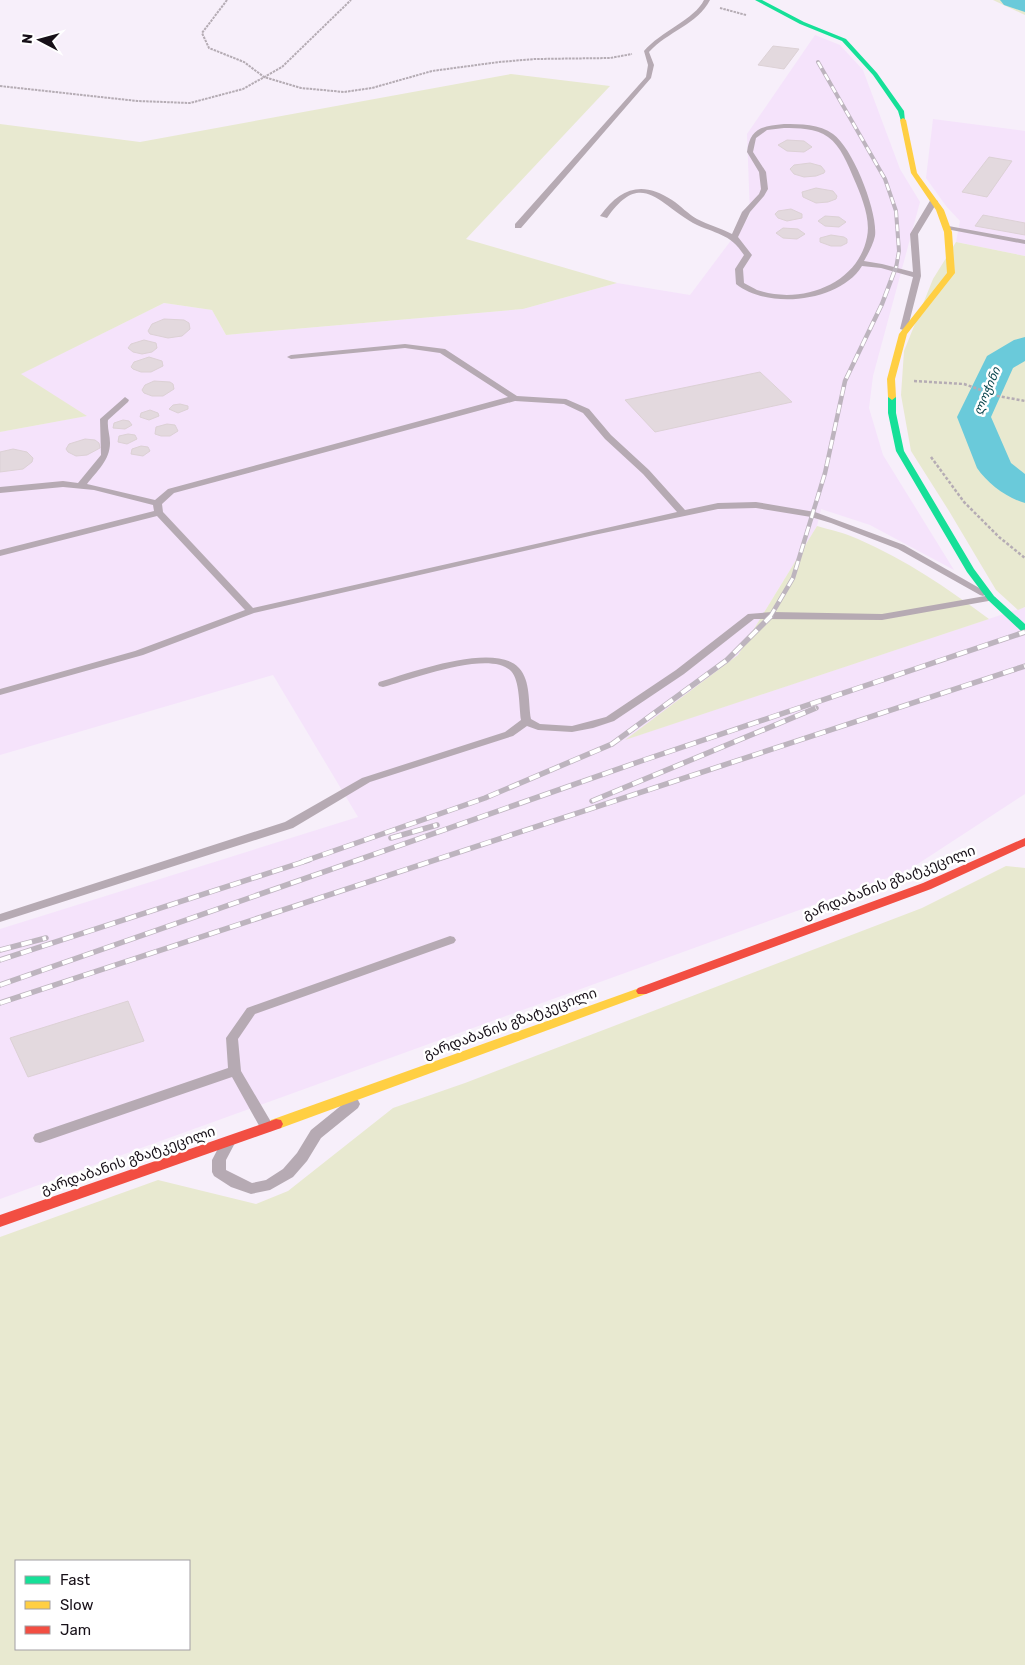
<svg xmlns="http://www.w3.org/2000/svg" width="1025" height="1665" font-family="Rubik,'Noto Sans Georgian',sans-serif">
<style>
.built{fill:#f5e3fb}
.green{fill:#e8e9d0;fill-rule:evenodd}
.lines{fill:none;stroke-linecap:round;stroke-linejoin:round}
.river{fill:#6acada;fill-rule:evenodd}
.building{fill:#e3d9de;stroke:#dcd1d5}
.path-far1{stroke:#b5acb4;stroke-width:2;stroke-dasharray:2.5 1;stroke-linecap:butt}
.path{stroke:#b5acb4;stroke-width:2.5;stroke-dasharray:3 2;stroke-linecap:butt}
.lane{fill:#b6aab3;fill-rule:evenodd}
.fast{fill:#16e098;fill-rule:evenodd}
.slow{fill:#ffcf43;fill-rule:evenodd}
.jam{fill:#f24e42;fill-rule:evenodd}
.rail-far2-casing{stroke:#bdb4be;stroke-width:4}
.rail-far1-casing{stroke:#bdb4be;stroke-width:4.5}
.rail-casing{stroke:#bdb4be;stroke-width:5.5}
.rail-far2{stroke:#fff;stroke-width:2.5;stroke-dasharray:7;stroke-linecap:butt}
.rail-far1{stroke:#fff;stroke-width:3;stroke-dasharray:9;stroke-linecap:butt}
.rail{stroke:#fff;stroke-width:4;stroke-dasharray:11;stroke-linecap:butt}
.labels{text-anchor:middle;stroke-width:5;stroke-linejoin:round;paint-order:stroke}
.far-water-label{font-size:12px;font-style:italic;fill:#08454d;stroke:#fff}
.street-label{font-size:14px;fill:#171018;stroke:#fff}
</style>
<rect width="100%" height="100%" fill="#f7effa"/>
<g class="built">
<path d="M815,35l25,10 23,25 37,99 20,33 -47,174 -4,32 14,47 71,115 -84,-45 -49,-16 -4,17 -79,129 -111,84 398,-132v187l-118,77 -907,328v-270l358,-112 -85,-142 -273,80v-323l86,-16 -66,-42 144,-71 48,7 14,25 297,-26 94,-26 73,12 60,-80 -3,-81z"/>
<path d="M933,119l92,12v125l-69,-14 4,-21 -14,-15 -20,-28z"/>
</g>
<g class="green">
<path d="M993,0h32v15z"/>
<path d="M511,74l99,12 -144,153 151,44 -94,26 -297,26 -14,-25 -48,-7 -143,71 66,42 -87,16v-308l140,18z"/>
<path d="M956,242l69,14v351l-7,3 -22,-20 -47,-79 -38,-60 -10,-56 3,-44 29,-72z"/>
<path d="M817,526c14,4 28,7 41,13 48,21 89,49 131,80l-364,121 113,-85z"/>
<path d="M1006,866l19,2v797h-1025v-428l158,-57 98,24 32,-13 105,-83 72,-25 457,-175zM16,1561h173v88h-173z"/>
</g>
<g class="lines">
<g class="river">
<path d="M1000,0h25v12l-21,-7z"/>
<path d="M1025,337v24l-12,7 -22,49 20,46 14,11v29c-18,-5 -37,-19 -48,-35l-20,-51 30,-61 27,-16z"/>
</g>
</g>
<g class="building">
<path d="M773,46l26,3 -15,20 -26,-4z"/>
<path d="M787,140l17,1 8,6 -8,5 -17,-1 -9,-6z"/>
<path d="M989,157l23,4 -25,36 -25,-5z"/>
<path d="M810,163l11,3 4,5 -1,2 -8,3 -12,1 -10,-3 -4,-5 4,-4z"/>
<path d="M816,188l17,3 4,5 -1,3 -8,3 -12,1 -13,-6 -1,-5z"/>
<path d="M791,209l11,5v4l-15,3 -9,-3 -3,-4 3,-3z"/>
<path d="M983,215l42,8v12l-50,-9z"/>
<path d="M825,216l14,1 7,5 -7,5 -14,-1 -7,-5z"/>
<path d="M783,228l15,1 7,5 -8,5 -14,-1 -7,-5z"/>
<path d="M831,235l13,2 3,2v4l-6,3h-10l-11,-4v-4z"/>
<path d="M164,319l20,1 5,3 1,6 -8,7 -14,2 -18,-4 -2,-3 4,-7z"/>
<path d="M144,340l12,3 1,5 -5,4 -10,2 -9,-2 -5,-4 3,-4z"/>
<path d="M149,357l13,4 1,5 -12,6h-10l-8,-3 -2,-2 3,-5z"/>
<path d="M760,372l32,30 -137,30 -30,-32z"/>
<path d="M154,381l16,1 3,2 1,5 -11,7h-11l-8,-3 -2,-3 3,-5z"/>
<path d="M180,404l8,2v3l-10,4 -9,-4 4,-4z"/>
<path d="M150,410l8,3 1,3 -10,4 -9,-3 1,-4z"/>
<path d="M123,420l6,1 3,4 -7,4 -12,-1 1,-5z"/>
<path d="M167,424l8,1 3,6 -8,5h-9l-6,-2 1,-7z"/>
<path d="M128,434l7,1 2,4 -10,5 -9,-2 1,-6z"/>
<path d="M85,439l10,1 4,3 1,5 -13,7 -11,1 -8,-4 -2,-3 3,-5z"/>
<path d="M141,446l7,1 2,4 -7,5 -12,-2 1,-5z"/>
<path d="M13,449l14,3 6,6 -1,4 -9,7 -23,3v-20z"/>
<path d="M128,1001l16,40 -116,36 -18,-39z"/>
</g>
<g class="lines">
<g class="path-far1">
<path d="M227,0l-25,33 7,15 35,14 20,15 37,11 43,4 28,-4 60,-17 67,-9 36,-3 75,-1 22,-4"/>
<path d="M720,8l26,7"/>
<path d="M0,86l137,15 53,2 53,-14 39,-22 69,-67"/>
</g>
<g class="path">
<path d="M914,381l50,3 34,12 27,5"/>
<path d="M931,457l33,45 35,35 26,21"/>
</g>
<g class="lane">
<path d="M704,0h6c-12,24 -43,32 -61,52l5,13 -3,13 -130,150h-6v-4l131,-147 2,-12 -4,-14c16,-19 51,-32 60,-51z"/>
<path d="M784,124c16,0 36,0 49,10 20,14 45,78 42,102 -2,9 -7,18 -11,25l18,3 31,8 -3,-38 21,-35 7,2 -20,33 3,42 -14,55 -7,-2 13,-52 -32,-9 -19,-2c-22,36 -94,44 -126,18l-1,-15 9,-14c-14,-22 -29,-21 -51,-32 -35,-20 -52,-54 -86,-5l-7,-2c20,-28 42,-36 72,-16 9,6 16,14 25,19 11,6 24,9 35,15l10,-22 17,-18 2,-5 -2,-17 -12,-20c3,-24 15,-26 37,-28zM784,128c14,0 32,0 44,9 13,9 20,28 26,42 7,16 17,40 13,58 -9,48 -67,68 -110,53 -4,-2 -9,-5 -13,-7l-1,-14 9,-14 -14,-18 12,-25 14,-16 4,-7 -2,-17 -13,-20 3,-14 11,-8z"/>
<path d="M943,225l82,15v4l-79,-15h-3z"/>
<path d="M405,344l40,5 72,47 49,3 23,10 22,26 38,35 36,40 33,-7 38,-1 59,10 89,33 84,48 -5,3 -3,-1 -82,-46 -67,-26 -20,-6 -55,-9 -38,1 -124,26 -340,78 -111,42 -143,40v-6l135,-38 110,-41 -88,-94 -157,40v-6l154,-39 -1,-6 -59,-15 -31,-3 -63,6v-6l63,-6 15,2 23,-28 -1,-36 25,-22 4,3 -1,2 -20,18c-1,8 2,15 2,23 0,17 -13,28 -23,41l68,16 13,-11 340,-92 -68,-44 -35,-5 -114,11 -4,-2 4,-2zM515,401l49,3 19,9 22,26 38,35 34,38 -424,96 -90,-96 -1,-8 12,-11z"/>
<path d="M991,595l5,3 -2,2 -112,20 -128,-1 -70,55 -70,47 -21,7 -21,4 -34,-2 -11,-4 -14,10 -143,46 -77,46 -293,94v-8l285,-92 77,-44 143,-46 16,-12c-2,-13 -1,-40 -10,-49 -22,-22 -101,9 -128,16l-4,-1 -1,-2 1,-2c30,-9 116,-41 140,-14 12,13 9,35 12,51l9,5 32,2 34,-9 70,-47 72,-56 24,-2 110,2z"/>
<path d="M450,936l4,1 2,3 -2,3 -199,71 -17,25 3,32 33,56 -2,4 -5,1 -5,-1 -30,-54 -192,66 -5,-1 -2,-4 2,-4 193,-66 -2,-30 21,-30z"/>
<path d="M353,1099l5,1 2,4 -2,4 -37,30 -14,23 -14,16 -23,13 -19,4 -20,-7 -17,-11 -2,-4v-12l11,-21 5,-1 5,1 2,4 -9,17v10l26,13 14,-3 17,-11 14,-16 14,-23 37,-30z"/>
</g>
<g class="fast">
<path d="M755,0h7l42,22 42,17 31,34 27,38 1,10h-4l-3,-10 -25,-36 -31,-34 -42,-17z"/>
<path d="M892,394l4,3v16l8,38 70,118 20,27 31,28v8l-4,-1 -33,-31 -21,-28 -71,-121 -8,-38v-16z"/>
</g>
<g class="slow">
<path d="M903,118l3,2 11,53 27,37 8,22 3,41 -48,61 -12,45 1,18 -4,3 -4,-3 -1,-18 12,-45 48,-61 -3,-41 -8,-22 -25,-37 -11,-53z"/>
<path d="M642,987l4,1 2,3 -2,3 -365,134 -5,1 -5,-1 -2,-4 2,-4z"/>
</g>
<g class="jam">
<path d="M1025,838v8l-94,43 -285,105h-8l-2,-3 2,-3 285,-105z"/>
<path d="M276,1119l5,1 2,4 -2,4 -281,99v-12z"/>
</g>
<defs>
<path id="rail-far2" d="M818,62l67,117 11,32 3,40 -3,17"/>
<path id="rail-far1" d="M770,617l23,-39 32,-105 20,-92 37,-77 14,-37"/>
<g id="rail">
<path d="M592,801l224,-93"/>
<path d="M391,838l46,-13"/>
<path d="M302,862l183,-64 127,-54 115,-84 44,-44"/>
<path d="M0,950l46,-12"/>
<path d="M0,960l309,-100"/>
<path d="M0,985l644,-225 381,-128"/>
<path d="M0,1003l1025,-337"/>
</g>
</defs>
<use href="#rail-far2" class="rail-far2-casing"/>
<use href="#rail-far1" class="rail-far1-casing"/>
<use href="#rail" class="rail-casing"/>
<use href="#rail-far2" class="rail-far2"/>
<use href="#rail-far1" class="rail-far1"/>
<use href="#rail" class="rail"/>
</g>
<g class="labels">
<g class="far-water-label">
<text transform="translate(987 391) rotate(-67)" y="4">ლოჭინი</text>
</g>
<g class="street-label">
<text transform="translate(889 882) rotate(-21)" y="5">გარდაბანის გზატკეცილი</text>
<text transform="translate(510 1023) rotate(-20)" y="5">გარდაბანის გზატკეცილი</text>
<text transform="translate(128 1160) rotate(-19)" y="5">გარდაბანის გზატკეცილი</text>
</g>
</g>
<rect x="15" y="1560" width="175" height="90" fill="#ffffff" stroke="#a29fa3"/>
<rect x="25" y="1576" width="25" height="8" fill="#16e098" stroke="#a29fa3"/>
<text x="60" y="1585" font-size="15" fill="#171018">Fast</text>
<rect x="25" y="1601" width="25" height="8" fill="#ffcf43" stroke="#a29fa3"/>
<text x="60" y="1610" font-size="15" fill="#171018">Slow</text>
<rect x="25" y="1626" width="25" height="8" fill="#f24e42" stroke="#a29fa3"/>
<text x="60" y="1635" font-size="15" fill="#171018">Jam</text>
<g transform="translate(40 40) rotate(276)" stroke="#ffffff" stroke-width="4" paint-order="stroke">
<path d="M0-4L9 19L0 12L-9 19Z" fill="#171018"/>
<text y="-8" font-size="14" font-weight="bold" text-anchor="middle" fill="#171018">N</text>
</g>
</svg>
